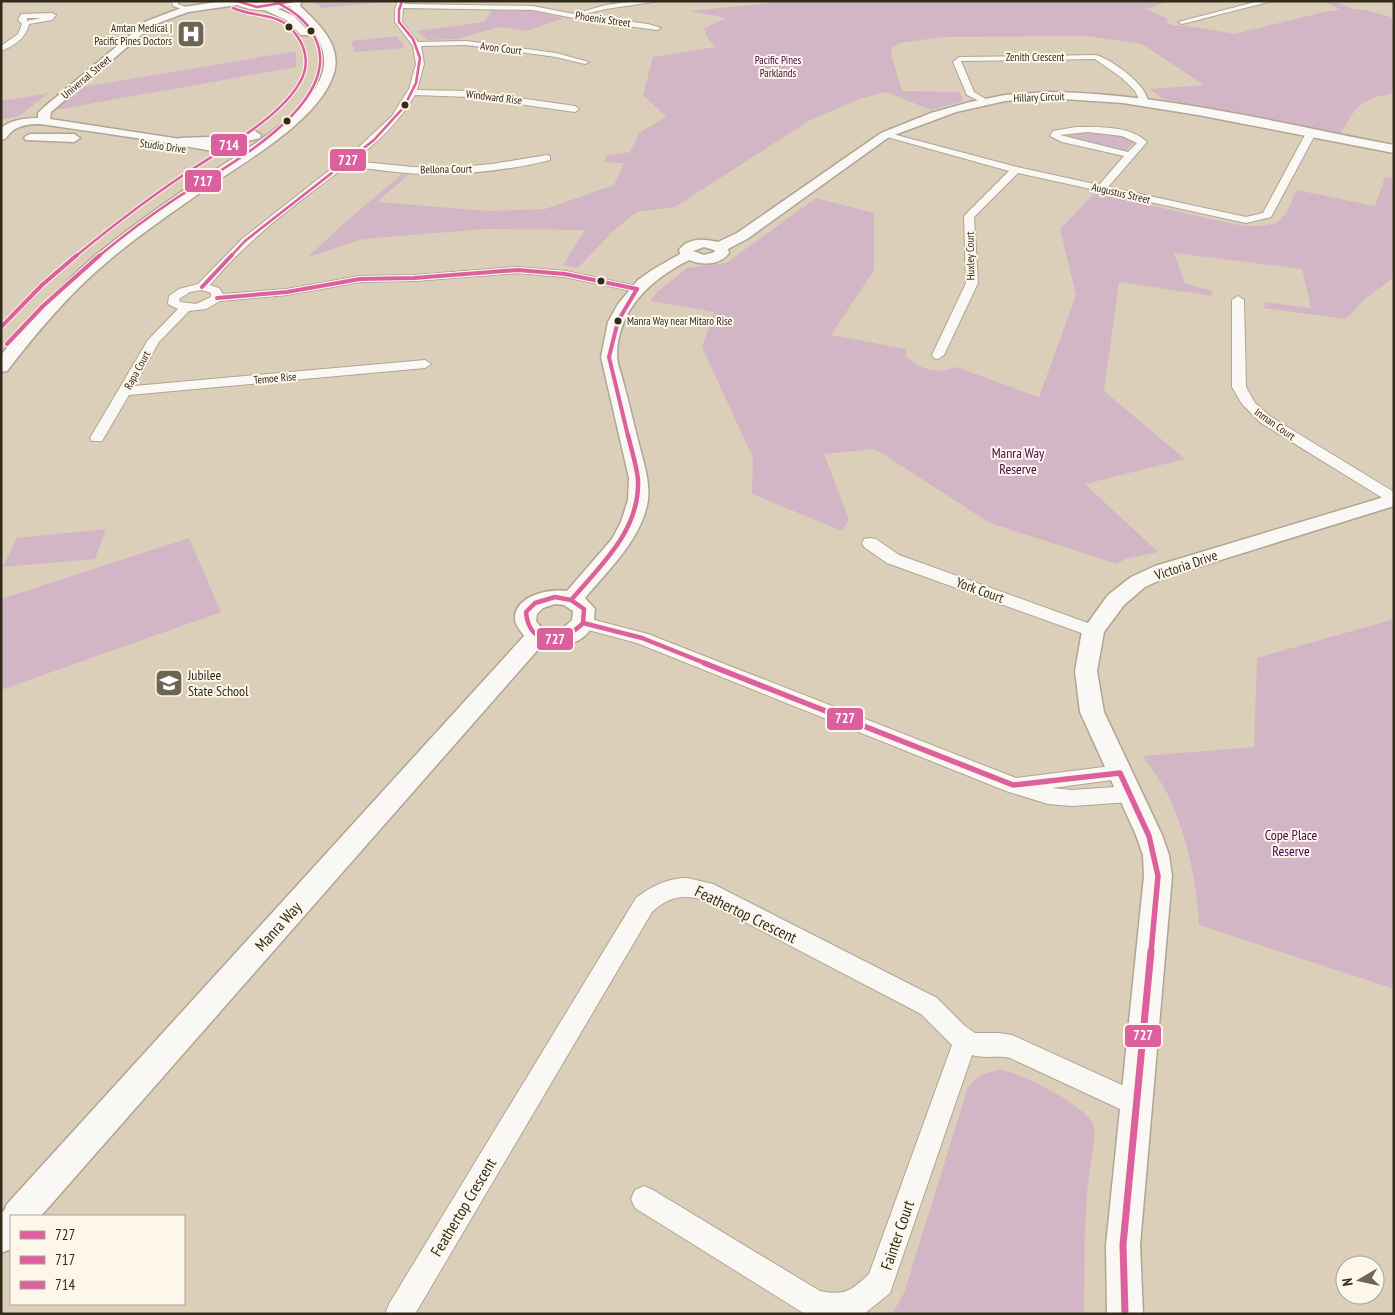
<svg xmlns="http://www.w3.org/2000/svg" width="1395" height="1315" font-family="'PT Sans Narrow',sans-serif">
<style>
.green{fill:#d3b6c6}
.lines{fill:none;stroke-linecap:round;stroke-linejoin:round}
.minor-casing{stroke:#afa594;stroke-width:2}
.tertiary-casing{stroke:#afa594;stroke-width:3}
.secondary-casing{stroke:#afa594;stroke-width:3}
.primary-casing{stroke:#afa594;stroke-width:2}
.minor{fill:#faf8f4;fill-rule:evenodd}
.tertiary{fill:#faf8f4;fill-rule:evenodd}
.secondary{fill:#faf8f4;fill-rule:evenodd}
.primary{fill:#faf8f4;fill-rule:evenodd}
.bus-1-far4-casing{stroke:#fdf6ea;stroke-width:4.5}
.bus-1-far3-casing{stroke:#fdf6ea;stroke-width:6}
.bus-1-far2-casing{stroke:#fdf6ea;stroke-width:8}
.bus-1-far1-casing{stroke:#fdf6ea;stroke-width:9}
.bus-1-casing{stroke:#fdf6ea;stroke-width:11}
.bus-2-far1-casing{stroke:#fdf6ea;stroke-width:4.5}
.bus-2-casing{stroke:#fdf6ea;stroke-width:6}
.bus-3-far1-casing{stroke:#fdf6ea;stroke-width:4.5}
.bus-3-casing{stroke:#fdf6ea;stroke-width:6}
.bus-1-far4{stroke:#db609d;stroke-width:2.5}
.bus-1-far3{stroke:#db609d;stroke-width:4}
.bus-1-far2{stroke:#db609d;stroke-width:4.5}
.bus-1-far1{stroke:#db609d;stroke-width:5.5}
.bus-1{stroke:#db609d;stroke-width:7}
.bus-2-far1{stroke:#db609d;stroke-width:2.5}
.bus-2{stroke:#db609d;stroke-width:4}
.bus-3-far1{stroke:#db609d;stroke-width:2.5}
.bus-3{stroke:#db609d;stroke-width:4}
.bus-dot{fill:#322a1a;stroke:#fdf6ea;stroke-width:2}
.labels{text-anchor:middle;stroke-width:4;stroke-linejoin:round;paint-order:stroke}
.far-street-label{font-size:11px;fill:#322a1a;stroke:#fdf6ea}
.far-poi-label{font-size:11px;fill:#322a1a;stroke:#fdf6ea;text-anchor:end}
.far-park-label{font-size:11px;fill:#470750;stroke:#fdf6ea}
.far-bus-label{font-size:11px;fill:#322a1a;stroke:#fdf6ea;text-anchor:start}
.park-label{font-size:14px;fill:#470750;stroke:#fdf6ea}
.street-label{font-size:14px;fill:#322a1a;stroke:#fdf6ea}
.poi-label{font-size:14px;fill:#322a1a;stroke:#fdf6ea;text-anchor:start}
.near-street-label{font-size:16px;fill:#322a1a;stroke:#fdf6ea}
.line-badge{stroke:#fdf6ea;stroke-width:2}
.badge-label{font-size:14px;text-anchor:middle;font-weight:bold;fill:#fff}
</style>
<rect width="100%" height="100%" fill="#dccfb9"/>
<g class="green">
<path d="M311,1h80l-68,7z"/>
<path d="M791,1h378l-23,8 22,10 -2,3 6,3 23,2 39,7 90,-22 17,-2 -17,-9h11l18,8 13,1 28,8v75c-33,6 -37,12 -53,40l-178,-34 -13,-10 54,-4 -62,-41 -56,-8 -143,1 -43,6 -9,5 1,9 10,34 58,1 3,9 -32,9 -45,-18 -26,7 -48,20 -137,88 -38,5 -24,19 -35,37 -15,-3 22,-35 -100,-1 -122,10 -55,18 36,-34 58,-49 6,1 -31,27 111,9 57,-2 69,-24 10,-22 -19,-1 1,-6 24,-4 9,-19 27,-16 -23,-22 10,-38 63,-10 -9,-9 -3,-10 22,-10 -36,-7z"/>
<path d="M492,10l41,1 31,7 -38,13 -27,-4 -42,12 -30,1 -10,-9 67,-9z"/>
<path d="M397,36l8,12 -50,4 -4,-11z"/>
<path d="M296,51v16l-241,43 28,-23z"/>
<path d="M49,93l-30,23 -18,4v-19z"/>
<path d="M1089,132c14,1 34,0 45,10l-9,9 -63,-15 2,-3z"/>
<path d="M1385,177l9,2v98l-29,22 -19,20 -83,-11 2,-1 -1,-5 47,6 -9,-39 -128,-16 11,30 28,8 -1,5 -93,-14 -15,109 81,68 -100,25 73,68 -33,7 -8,5 -127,-41 -115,-74 -51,5 25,65 -7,12 -90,-37 1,-36 -51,-111 12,-35 -64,-11 6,-8 31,-25 39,-5 90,-65 58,15v57l-43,65 75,14v8c15,13 31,17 50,10l83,30 37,-102 -16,-66 35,-36 139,31c11,2 36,4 45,-3 8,-6 13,-22 18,-31l78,16z"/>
<path d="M106,529l-11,30 -92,8 14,-29z"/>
<path d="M189,538l32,74 -220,78v-91z"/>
<path d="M1394,619v370l-195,-64c-2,-43 -13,-95 -33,-134 -6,-12 -16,-23 -23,-35l111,-9 3,-89z"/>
<path d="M1000,1069c22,5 84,35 93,55 4,11 -1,27 -2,38 -8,50 -6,101 -7,152h-192l12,-21 64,-206 12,-12z"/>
</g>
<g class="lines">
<defs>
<g id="minor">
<path d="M172,1h6v3l13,5 -4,2 -14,-5z"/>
<path d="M398,1h7l-1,3 129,2 41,8 32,-9 31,-4h22l-53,8 -26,6 68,9 13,4 -4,2 -74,-10 -50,-10 -130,-2 -1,14 16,20 48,-1 90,12 33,9 -4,2 -29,-7 -90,-12 -45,1 3,18 -7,26 52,1 106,15 4,3 -4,3 -106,-15 -54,-2c-16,27 -37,47 -62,66l60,6 37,1 42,-4 55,-9 3,1v4c-40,10 -85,15 -127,14 -25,-1 -51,-5 -77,-8 -48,37 -98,72 -136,119l9,3 4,6 64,-5 73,-13 54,-1 104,-8 47,4 76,16 2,2 -2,2 -4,1 -72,-15 -47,-4 -104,8 -54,1 -73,13 -67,6 -14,8 -17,2 -30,31 -25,44 291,-26 6,4 -6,4 -296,27 -27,46h-10l-2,-3 58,-98 30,-31 -10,-5 1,-8 10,-7 19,-5 44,-45 117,-92 33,-31 17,-27 7,-25 -3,-18 -18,-24v-12zM202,290l9,3v4l-15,7 -16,-2 -1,-3 11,-7z"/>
<path d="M1259,1h13l-90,23 -4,-2z"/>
<path d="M52,13l4,2 -4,5 -23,4c-3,14 -15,22 -28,27v-5l17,-12 4,-10 -4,-4 3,-6zM27,18h14l-14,3z"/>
<path d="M1096,55c15,4 55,32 52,50h-6l-7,-14 -13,-13 -27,-19 -134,2 13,31 15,9 -4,3 -18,-9 -14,-33 6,-5z"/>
<path d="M1076,127c21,0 54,-2 71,15l-39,45 138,30 17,-4 43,-80 5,-3 5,3 -45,84 -25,6 -228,-50 -44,44 4,66 -34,72 -6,4 -4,-1 -2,-3 34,-72 -2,-67 45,-45 -129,-36 5,-3 132,35 82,18 25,-29 -62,-14 -12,-6 3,-5zM1088,132l34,4 15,7 -9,9 -68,-17z"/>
<path d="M1238,296l6,4 2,87 9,16 16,14 123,75v12l-5,-2 -128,-79 -19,-19 -10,-17v-87z"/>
<path d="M870,538l6,1 23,16 200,72 3,4 -3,4 -6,2 -6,-2 -200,-72 -23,-16 -2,-4 2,-4z"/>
<path d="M583,617l65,17 368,144 104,-13 7,3 3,5 -3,5 -75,10 20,2 58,-4 7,2 3,6 -3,6 -7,2 -58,4 -24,-2 -42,-13 -369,-148 -60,-16 -2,-4 2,-4z"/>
<path d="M687,878l26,6 224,114 28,28 10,7h24l13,2 132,60 3,9 -3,9 -9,3 -125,-58c-13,-3 -26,1 -38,-3l-82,238 -26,21h-59l-170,-106 -4,-9 4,-9 9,-4 9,4 167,101c25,5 31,0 49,-17l83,-229 -31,-31 -220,-115c-21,-5 -34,-1 -49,13l-237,402h-30l4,-10 247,-406c15,-12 32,-20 51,-20z"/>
</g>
<g id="tertiary">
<path d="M223,1l18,1 -4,3 -49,7 -35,13 -102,87 -1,7 182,28 17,6 2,3 -2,3c-7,1 -38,-9 -48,-10 -53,-10 -107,-17 -160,-25 -11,0 -23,1 -31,9 -4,4 -3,6 -9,7v-12c10,-8 24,-10 37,-10v-5l5,-5 104,-87 37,-14z"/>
<path d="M1048,92c114,1 234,32 346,53v8l-196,-38 -75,-12 -75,-5 -43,3 -49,11 -67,25 -142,102 -19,10 1,4c-10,13 -27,12 -40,7 -39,20 -71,49 -72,95 0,8 4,18 6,26 6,22 11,44 17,67 4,16 10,34 8,52 -6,39 -39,69 -63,98l10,11c-1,5 0,11 -2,16 -9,19 -33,24 -51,20l-501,571h-30v33l-10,4v-41l3,-1 3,-7 517,-568c-3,-5 -9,-11 -9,-17 -1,-23 34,-31 52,-28l45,-52 9,-17 7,-22 1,-22 -28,-121 7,-35 10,-18 20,-24 14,-10 28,-16 -1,-4c10,-13 25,-11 39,-8l19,-9 144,-100 50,-20 39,-11 35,-7zM704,247l10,3 1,2 -11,3 -11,-4zM555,604l9,1 9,6 -1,9c-11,11 -24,18 -36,1l1,-7 6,-6z"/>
<path d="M30,134h44l6,4 -6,4 -48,-2 -2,-2 2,-2z"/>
<path d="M1394,494v12l-225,70 -24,11 -21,18 -20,27 -7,39 7,41 58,123 7,20 3,21 -32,369 3,69h-36l-1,-69 38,-369 -1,-21 -7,-20 -56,-123 -5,-41 7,-40 26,-36 23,-18 24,-11z"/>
</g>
<g id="secondary">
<path d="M292,1h10l-2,5c19,18 42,39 34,67 -15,49 -94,91 -133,119 -32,23 -65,45 -94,70 -38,32 -70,70 -100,109l-6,1v-17c29,-36 60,-70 94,-99 30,-25 63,-48 95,-70 36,-24 122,-71 133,-115 7,-30 -17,-44 -33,-64z"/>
<path d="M264,3l30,13 16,17 -1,2h-8l-15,-15 -26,-12 -1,-2z"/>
<path d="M255,131l6,4 -1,3 -24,6 -56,2 -7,-4 7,-4 56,-2z"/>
</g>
<path id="primary" d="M232,1l25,2 42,-2c-12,11 -55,13 -67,0z"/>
</defs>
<use href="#minor" class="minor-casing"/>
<use href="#tertiary" class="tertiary-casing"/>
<use href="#secondary" class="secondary-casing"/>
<use href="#primary" class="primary-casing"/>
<use href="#minor" class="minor"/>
<use href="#tertiary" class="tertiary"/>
<use href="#secondary" class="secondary"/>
<use href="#primary" class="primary"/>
<defs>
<g id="bus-1-far4">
<path d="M237,1l20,6 36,-6"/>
<path d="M231,256l14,-15 129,-101 30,-33 12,-24 4,-25 -7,-19 -14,-17v-12l3,-9"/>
</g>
<g id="bus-1-far3">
<path d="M202,287l30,-32"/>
<path d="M217,298l70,-6 73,-13 54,-1 104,-8 47,4 72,15"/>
<path d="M628,436l-19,-79 9,-36 19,-32"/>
</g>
<g id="bus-1-far2">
<path d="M555,597l16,3 13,9 -1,14c-20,21 -54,25 -57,-11l9,-9z"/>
<path d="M572,599c30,-35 68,-69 66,-119 -1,-14 -7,-31 -10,-45"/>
<path d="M583,623l59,15 65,26"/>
</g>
<path id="bus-1-far1" d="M704,663l309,122 107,-12 29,63 9,40 -7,76"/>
<path id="bus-1" d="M1125,1314l-2,-69 28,-294"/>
<path id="bus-2-far1" d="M99,256c24,-20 49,-39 76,-57 43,-28 163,-90 143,-154 -7,-22 -24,-34 -44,-44"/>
<path id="bus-2" d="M7,344l36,-38 57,-51"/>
<path id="bus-3-far1" d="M76,256c34,-28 69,-55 106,-80 35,-24 98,-57 118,-94 9,-15 7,-32 -3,-46 -18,-26 -40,-17 -64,-28"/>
<path id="bus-3" d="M1,327l41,-42 35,-30"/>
</defs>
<use href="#bus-1-far4" class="bus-1-far4-casing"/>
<use href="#bus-1-far3" class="bus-1-far3-casing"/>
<use href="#bus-1-far2" class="bus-1-far2-casing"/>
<use href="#bus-1-far1" class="bus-1-far1-casing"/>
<use href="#bus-1" class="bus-1-casing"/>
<use href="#bus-2-far1" class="bus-2-far1-casing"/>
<use href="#bus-2" class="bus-2-casing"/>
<use href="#bus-3-far1" class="bus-3-far1-casing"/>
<use href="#bus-3" class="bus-3-casing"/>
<use href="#bus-1-far4" class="bus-1-far4"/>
<use href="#bus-1-far3" class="bus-1-far3"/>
<use href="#bus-1-far2" class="bus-1-far2"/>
<use href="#bus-1-far1" class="bus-1-far1"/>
<use href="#bus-1" class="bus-1"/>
<use href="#bus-2-far1" class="bus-2-far1"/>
<use href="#bus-2" class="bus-2"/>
<use href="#bus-3-far1" class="bus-3-far1"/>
<use href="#bus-3" class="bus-3"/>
</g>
<defs>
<symbol id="hospital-square" viewBox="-11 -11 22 22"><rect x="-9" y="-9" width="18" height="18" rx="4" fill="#6e6452" stroke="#fdf6ea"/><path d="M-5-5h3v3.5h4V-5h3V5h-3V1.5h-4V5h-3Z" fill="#fff"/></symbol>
<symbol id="school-square" viewBox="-11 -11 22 22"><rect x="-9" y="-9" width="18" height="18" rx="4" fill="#6e6452" stroke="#fdf6ea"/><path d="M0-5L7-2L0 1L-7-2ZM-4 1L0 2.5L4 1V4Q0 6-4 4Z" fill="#fff"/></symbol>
</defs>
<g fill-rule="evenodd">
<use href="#hospital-square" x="175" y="18" width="32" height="32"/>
<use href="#school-square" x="153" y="667" width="32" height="32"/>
</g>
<g class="bus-dot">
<circle cx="289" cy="27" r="4.5"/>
<circle cx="311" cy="31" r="4.5"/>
<circle cx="405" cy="105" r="4.5"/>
<circle cx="287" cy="121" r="4.5"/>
<circle cx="601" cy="281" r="4.5"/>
<circle cx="618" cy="321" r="4.5"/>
</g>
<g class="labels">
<g class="far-street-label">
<text transform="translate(603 19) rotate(8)" y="4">Phoenix Street</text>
<text transform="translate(501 48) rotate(7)" y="4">Avon Court</text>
<text x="1035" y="61">Zenith Crescent</text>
<text transform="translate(86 77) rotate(-40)" y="4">Universal Street</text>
<text transform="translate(494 97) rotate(7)" y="4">Windward Rise</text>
<text transform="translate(1039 97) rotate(-2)" y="4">Hillary Circuit</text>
<text transform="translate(163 146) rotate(8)" y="4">Studio Drive</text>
<text transform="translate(446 169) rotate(-1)" y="4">Bellona Court</text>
<text transform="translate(1121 193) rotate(13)" y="4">Augustus Street</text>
<text transform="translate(970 256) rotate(-91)" y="4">Huxley Court</text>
<text transform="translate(137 370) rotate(-61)" y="4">Rapa Court</text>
<text transform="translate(275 378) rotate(-5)" y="4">Temoe Rise</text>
<text transform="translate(1275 424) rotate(35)" y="4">Inman Court</text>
</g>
<g class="far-poi-label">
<text x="172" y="32">Amtan Medical |<tspan x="172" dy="13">Pacific Pines Doctors</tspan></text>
</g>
<g class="far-park-label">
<text x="778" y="64">Pacific Pines<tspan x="778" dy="13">Parklands</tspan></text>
</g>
<g class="far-bus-label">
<text x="627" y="325">Manra Way near Mitaro Rise</text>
</g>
<g class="park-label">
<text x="1018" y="458">Manra Way<tspan x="1018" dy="16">Reserve</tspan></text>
<text x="1291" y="840">Cope Place<tspan x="1291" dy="16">Reserve</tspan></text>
</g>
<g class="street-label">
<text transform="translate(1186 565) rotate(-19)" y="5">Victoria Drive</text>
<text transform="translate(980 590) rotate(20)" y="5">York Court</text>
</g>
<g class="poi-label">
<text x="188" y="680">Jubilee<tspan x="188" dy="16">State School</tspan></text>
</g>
<g class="near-street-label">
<text transform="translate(746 914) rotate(26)" y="6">Feathertop Crescent</text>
<text transform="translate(278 926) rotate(-48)" y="6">Manra Way</text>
<text transform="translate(463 1207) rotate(-59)" y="6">Feathertop Crescent</text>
<text transform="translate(897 1235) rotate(-71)" y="6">Fainter Court</text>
</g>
</g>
<g class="line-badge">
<rect x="210" y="133" width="38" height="24" rx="5" fill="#db609d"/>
<rect x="329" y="148" width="38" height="24" rx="5" fill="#db609d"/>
<rect x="184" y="169" width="38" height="24" rx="5" fill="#db609d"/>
<rect x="536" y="627" width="38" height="24" rx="5" fill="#db609d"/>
<rect x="826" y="707" width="38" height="24" rx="5" fill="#db609d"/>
<rect x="1124" y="1024" width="38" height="24" rx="5" fill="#db609d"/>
</g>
<g class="badge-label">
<text x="229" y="150">714</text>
<text x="348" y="165">727</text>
<text x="203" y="186">717</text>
<text x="555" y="644">727</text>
<text x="845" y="723">727</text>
<text x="1143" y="1040">727</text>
</g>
<rect width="1395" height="1315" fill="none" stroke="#322a1a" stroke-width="5"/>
<rect x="10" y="1215" width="175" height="90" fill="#fdf6ea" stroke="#aca497"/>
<rect x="20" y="1231" width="25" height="8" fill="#db609d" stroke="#aca497"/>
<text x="55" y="1240" font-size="15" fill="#322a1a">727</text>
<rect x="20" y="1256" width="25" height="8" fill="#db609d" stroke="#aca497"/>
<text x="55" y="1265" font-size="15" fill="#322a1a">717</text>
<rect x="20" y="1281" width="25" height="8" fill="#db609d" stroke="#aca497"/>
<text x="55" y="1290" font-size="15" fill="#322a1a">714</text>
<g transform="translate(1360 1280) rotate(261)"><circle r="24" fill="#fdf6ea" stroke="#aca497"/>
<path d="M0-4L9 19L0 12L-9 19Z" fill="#6e6452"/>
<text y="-8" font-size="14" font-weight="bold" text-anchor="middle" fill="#322a1a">N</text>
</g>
</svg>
